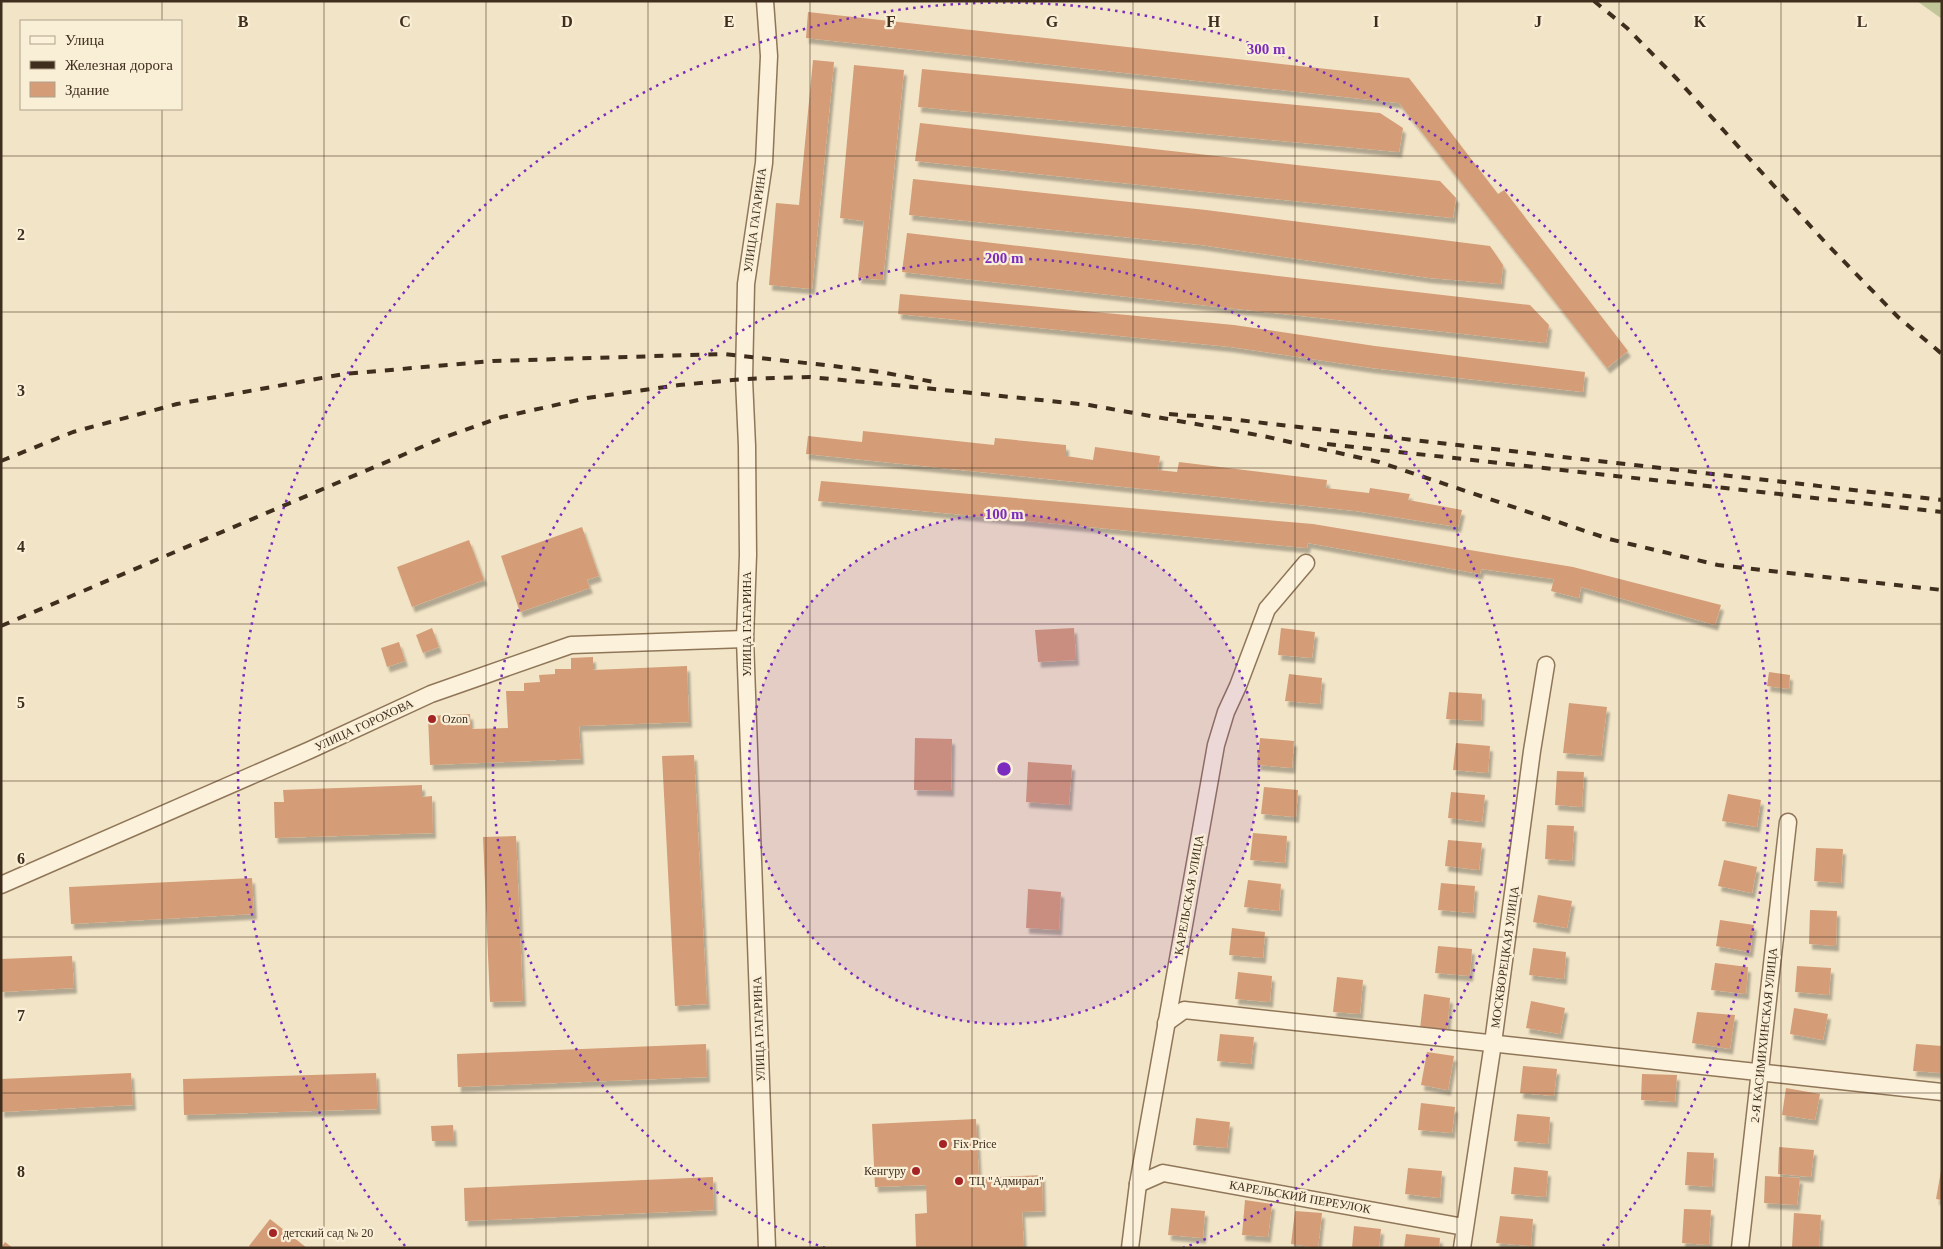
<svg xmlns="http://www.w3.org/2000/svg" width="1943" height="1249" font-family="Georgia,serif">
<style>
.cemetery{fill:#c1c698}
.building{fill:#d49d78;filter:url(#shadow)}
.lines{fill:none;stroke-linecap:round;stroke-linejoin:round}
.minor-casing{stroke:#907659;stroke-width:19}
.minor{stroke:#fcf1da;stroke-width:16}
.rail{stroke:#3f2e1e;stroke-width:4;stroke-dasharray:9 9;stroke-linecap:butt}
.grid{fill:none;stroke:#3f2e1e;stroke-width:1;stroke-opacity:0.55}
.ring{fill:none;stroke:#7b2cbf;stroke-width:2.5;stroke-dasharray:2.5 5}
.poi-dot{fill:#a42426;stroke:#f9eed6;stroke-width:2}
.labels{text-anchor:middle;stroke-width:4.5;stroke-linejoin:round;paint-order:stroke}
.street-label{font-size:12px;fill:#3f2e1e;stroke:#f9eed6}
.poi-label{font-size:12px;fill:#3f2e1e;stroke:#f9eed6;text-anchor:start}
.grid-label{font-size:16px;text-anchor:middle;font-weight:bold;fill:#3f2e1e;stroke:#f9eed6;stroke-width:4.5;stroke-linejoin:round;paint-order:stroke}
.centre{fill:#7b2cbf;stroke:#f9eed6;stroke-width:2.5}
.ring-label{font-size:15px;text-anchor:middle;font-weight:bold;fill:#7b2cbf;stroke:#f9eed6;stroke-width:4.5;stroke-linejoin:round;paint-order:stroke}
</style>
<defs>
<filter id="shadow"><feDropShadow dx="3" dy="5.5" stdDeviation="1" flood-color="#0004"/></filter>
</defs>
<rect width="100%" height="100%" fill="#f2e4c6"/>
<path class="cemetery" d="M1917,1h25v18z"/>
<g class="building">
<path d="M808,12l601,66 89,116 6,-4 124,161 -21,17 -208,-265 -593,-65z"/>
<path d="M813,60l21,2 -22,227 -43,-4 7,-82 23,2z"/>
<path d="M854,65l50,5 -21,210 -25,-2 6,-57 -24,-3z"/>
<path d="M922,69l458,44 23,15 -4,24 -481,-45z"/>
<path d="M920,123l520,58 16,17 -3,20 -538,-57z"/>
<path d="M913,179l293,31 284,36 13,19 -2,19 -71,-6 -229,-33 -292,-30z"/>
<path d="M907,233l623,72 19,20 -3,18 -644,-71z"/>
<path d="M900,294l334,31 141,21 210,26 -2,20 -211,-24 -141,-21 -333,-33z"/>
<path d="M863,431l131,14 1,-7 71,7v11l27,4 2,-13 65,9 -2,14 19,2 2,-10 148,18 -1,8 43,5 1,-5 40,6 -2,6 54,10 -4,17 -102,-16 -550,-57 2,-18 54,6z"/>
<path d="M821,481l492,43 260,43 148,38 -6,20 -134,-38 -2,11 -28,-7 3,-12 -73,-10 -1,5 -172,-31 -1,5 -489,-47z"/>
<path d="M582,527l17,49 -12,4 3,8 -70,24 -19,-56z"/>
<path d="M469,540l15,40 -72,27 -15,-40z"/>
<path d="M432,628l7,19 -16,6 -7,-18z"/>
<path d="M1074,628l2,32 -38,2 -3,-32z"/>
<path d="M1281,628l34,4 -3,26 -34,-3z"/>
<path d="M399,642l6,19 -18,6 -6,-19z"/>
<path d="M593,657v13l94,-4 2,56 -110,4 2,33 -151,6 -2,-49 42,-2 1,15 37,-1 -2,-37h18v-8l16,-1 -1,-7 16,-1v-5h16v-11z"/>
<path d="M1769,672l21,3 -1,14 -22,-3z"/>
<path d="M1289,674l33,4 -2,26 -35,-3z"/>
<path d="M1449,692l33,2 -1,27 -35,-2z"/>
<path d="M1569,703l38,4 -6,49 -38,-3z"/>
<path d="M915,738l37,1 -1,52 -37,-1z"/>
<path d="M1260,738l34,3 -2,27 -35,-3z"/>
<path d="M1456,743l34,3 -2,27 -35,-3z"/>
<path d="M694,755l13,249 -32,2 -13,-250z"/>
<path d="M1028,762l44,3 -3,40 -43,-3z"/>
<path d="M1557,771l27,1 -2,35 -27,-2z"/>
<path d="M422,785v12l10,-1 1,37 -158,5 -1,-36h10l-1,-12z"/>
<path d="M1264,787l34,3 -2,27 -35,-3z"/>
<path d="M1451,792l34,3 -3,27 -34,-4z"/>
<path d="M1728,794l33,6 -4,27 -35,-6z"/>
<path d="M1547,825l27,1 -2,35 -27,-2z"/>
<path d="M1253,833l34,3 -2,27 -35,-3z"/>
<path d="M516,836l7,165 -33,1 -7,-165z"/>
<path d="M1448,840l34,3 -3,27 -34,-4z"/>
<path d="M1816,848l27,1 -2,34 -27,-2z"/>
<path d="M1724,860l33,7 -5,26 -34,-7z"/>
<path d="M252,878l2,36 -183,10 -2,-37z"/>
<path d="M1248,880l33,4 -2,27 -35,-4z"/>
<path d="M1441,883l34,3 -2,27 -35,-3z"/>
<path d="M1028,889l33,3 -2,38 -33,-2z"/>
<path d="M1538,895l34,6 -5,27 -34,-6z"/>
<path d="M1810,910l27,1 -1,35 -27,-2z"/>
<path d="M1720,920l34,5 -4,27 -34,-6z"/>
<path d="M1232,928l33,4 -2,26 -34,-3z"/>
<path d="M1438,946l34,3 -2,27 -35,-3z"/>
<path d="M1533,948l33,4 -2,27 -35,-4z"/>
<path d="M72,956l2,32 -73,4v-33z"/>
<path d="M1715,963l33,4 -2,27 -35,-4z"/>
<path d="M1797,966l34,2 -2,27 -34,-3z"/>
<path d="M1238,972l34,4 -2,26 -35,-3z"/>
<path d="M1337,977l26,3 -3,34 -27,-2z"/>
<path d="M1424,994l26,4 -3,33 -27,-2z"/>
<path d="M1531,1001l34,7 -5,26 -34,-6z"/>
<path d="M1794,1008l34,6 -5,26 -33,-6z"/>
<path d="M1697,1012l38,3 -5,34 -38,-6z"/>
<path d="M1220,1034l34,3 -3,27 -34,-3z"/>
<path d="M706,1044l1,33 -249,10 -1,-33z"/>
<path d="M1916,1044l26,2v27l-29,-2z"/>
<path d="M1427,1052l27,4 -6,34 -27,-5z"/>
<path d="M1523,1066l34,3 -3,27 -34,-3z"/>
<path d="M131,1073l2,32 -132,7v-33z"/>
<path d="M376,1073l2,36 -194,6 -1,-36z"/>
<path d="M1642,1074l35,1 -2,27 -34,-2z"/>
<path d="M1786,1088l34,6 -5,26 -33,-5z"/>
<path d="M1421,1103l34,4 -3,26 -34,-3z"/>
<path d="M1517,1114l33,3 -2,27 -34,-3z"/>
<path d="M1196,1118l34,4 -3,26 -34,-3z"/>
<path d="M976,1119l3,59 63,-3 1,36 -21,1 2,36h-108l-1,-34 12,-1 -1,-28 -51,2 -3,-63z"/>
<path d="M453,1125l1,16h-22l-1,-15z"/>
<path d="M1779,1147l35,3 -3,27 -33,-3z"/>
<path d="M1687,1152l27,1 -2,34 -27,-2z"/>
<path d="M1514,1167l34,4 -2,26 -35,-3z"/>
<path d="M1408,1168l34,3 -2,27 -35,-4z"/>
<path d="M1941,1171h1v29l-6,-1z"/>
<path d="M1765,1176l35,2 -3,27 -33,-2z"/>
<path d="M713,1177l1,33 -249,11 -1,-33z"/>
<path d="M1245,1200l27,4 -4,33 -26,-2z"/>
<path d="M1171,1208l34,3 -2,27 -35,-3z"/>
<path d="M1684,1209l27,1 -2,35 -27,-2z"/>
<path d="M1295,1211l27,2 -4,35 -27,-4z"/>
<path d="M1794,1213l27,2 -2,33 -27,-1z"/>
<path d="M1500,1216l33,3 -2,27 -35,-3z"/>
<path d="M270,1219l37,29h-56l-2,-2z"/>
<path d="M1354,1226l27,3 -2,19h-27z"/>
<path d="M1406,1234l34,4 -1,10h-35z"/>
<path d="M5,1242l8,6h-12z"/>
</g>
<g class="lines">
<defs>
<g id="minor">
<path d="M765,1l4,55 -5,107 -18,121 -2,95 3,67 1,109 -3,84 22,609"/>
<path d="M1,885l309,-135 121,-56 140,-49 174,-6"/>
<path d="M1166,1023l18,-13 758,82"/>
<path d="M1138,1184l25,-11 301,54"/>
<path d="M1130,1248l8,-64 78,-439 10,-33 12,-26 29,-77 39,-46"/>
<path d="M1462,1248l31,-205 39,-292 14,-86"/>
<path d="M1740,1248l48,-426"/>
</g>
</defs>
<use href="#minor" class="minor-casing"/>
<use href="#minor" class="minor"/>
<g class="rail">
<path d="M1594,1l33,27 50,51 147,162 74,76 44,37"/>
<path d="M1169,414l51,4 722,82"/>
<path d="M1327,444l615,68"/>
<path d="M1,461l72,-29 104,-28 167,-30 149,-13 231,-7 109,12 48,6 58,11"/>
<path d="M1,626l444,-189 57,-20 85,-19 92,-13 65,-6 66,-2 75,7 204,21 174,31 116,26 230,77 109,26 224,25"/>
</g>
</g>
<path class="grid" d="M162,1v20M324,1v1247M486,1v1247M648,1v1247M810,1v1247M972,1v1247M1133,1v1247M1295,1v1247M1457,1v1247M1619,1v1247M1781,1v1247M162,109v1139M1,156h1941M1,312h1941M1,468h1941M1,624h1941M1,781h1941M1,937h1941M1,1093h1941"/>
<circle cx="1004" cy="769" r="255" fill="#7b2cbf" fill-opacity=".12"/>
<g class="ring">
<circle cx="1004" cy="769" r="255"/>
<path d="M825 1248A511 511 0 1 1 1183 1248"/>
<path d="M405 1246A766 766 0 1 1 1603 1246"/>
</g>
<g class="poi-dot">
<circle cx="432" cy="719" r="5"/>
<circle cx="943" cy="1144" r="5"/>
<circle cx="916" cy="1171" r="5"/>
<circle cx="959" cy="1181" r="5"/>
<circle cx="273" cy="1233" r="5"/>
</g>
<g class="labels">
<g class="street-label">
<text transform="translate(755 220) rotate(-82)" y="4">УЛИЦА ГАГАРИНА</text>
<text transform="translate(747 624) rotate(-90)" y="4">УЛИЦА ГАГАРИНА</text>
<text transform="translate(364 725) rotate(-25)" y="4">УЛИЦА ГОРОХОВА</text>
<text transform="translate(1189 895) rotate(-80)" y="4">КАРЕЛЬСКАЯ УЛИЦА</text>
<text transform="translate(1505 957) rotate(-82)" y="4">МОСКВОРЕЦКАЯ УЛИЦА</text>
<text transform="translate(759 1029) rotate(-92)" y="4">УЛИЦА ГАГАРИНА</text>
<text transform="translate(1764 1035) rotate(-84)" y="4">2-Я КАСИМИХИНСКАЯ УЛИЦА</text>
<text transform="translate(1300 1197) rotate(10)" y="4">КАРЕЛЬСКИЙ ПЕРЕУЛОК</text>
</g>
<g class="poi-label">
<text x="442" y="723">Ozon</text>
<text x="953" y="1148">Fix Price</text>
<text x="906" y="1175" text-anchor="end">Кенгуру</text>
<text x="969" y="1185">ТЦ "Адмирал"</text>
<text x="283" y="1237">детский сад № 20</text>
</g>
</g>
<g class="grid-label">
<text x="243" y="27">B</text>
<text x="405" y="27">C</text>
<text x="567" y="27">D</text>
<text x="729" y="27">E</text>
<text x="891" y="27">F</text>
<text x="1052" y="27">G</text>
<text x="1214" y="27">H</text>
<text x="1376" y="27">I</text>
<text x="1538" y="27">J</text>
<text x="1700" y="27">K</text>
<text x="1862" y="27">L</text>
<text x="21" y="240">2</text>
<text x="21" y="396">3</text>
<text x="21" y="552">4</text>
<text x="21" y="708">5</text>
<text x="21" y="864">6</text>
<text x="21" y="1021">7</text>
<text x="21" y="1177">8</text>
</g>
<circle cx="1004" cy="769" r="8" class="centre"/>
<g class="ring-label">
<text x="1266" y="54">300 m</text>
<text x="1004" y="263">200 m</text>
<text x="1004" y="519">100 m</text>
</g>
<rect width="1943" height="1249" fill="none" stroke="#3f2e1e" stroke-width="5"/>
<rect x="20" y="20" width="162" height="90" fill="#f9eed6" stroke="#afa18c"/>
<rect x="30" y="36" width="25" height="8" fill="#fcf1da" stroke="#afa18c"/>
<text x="65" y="45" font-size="15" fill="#3f2e1e">Улица</text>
<rect x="30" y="61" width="25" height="8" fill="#3f2e1e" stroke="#afa18c"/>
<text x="65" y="70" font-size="15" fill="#3f2e1e">Железная дорога</text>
<rect x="30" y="82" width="25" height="15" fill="#d49d78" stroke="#afa18c"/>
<text x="65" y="95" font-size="15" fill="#3f2e1e">Здание</text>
</svg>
